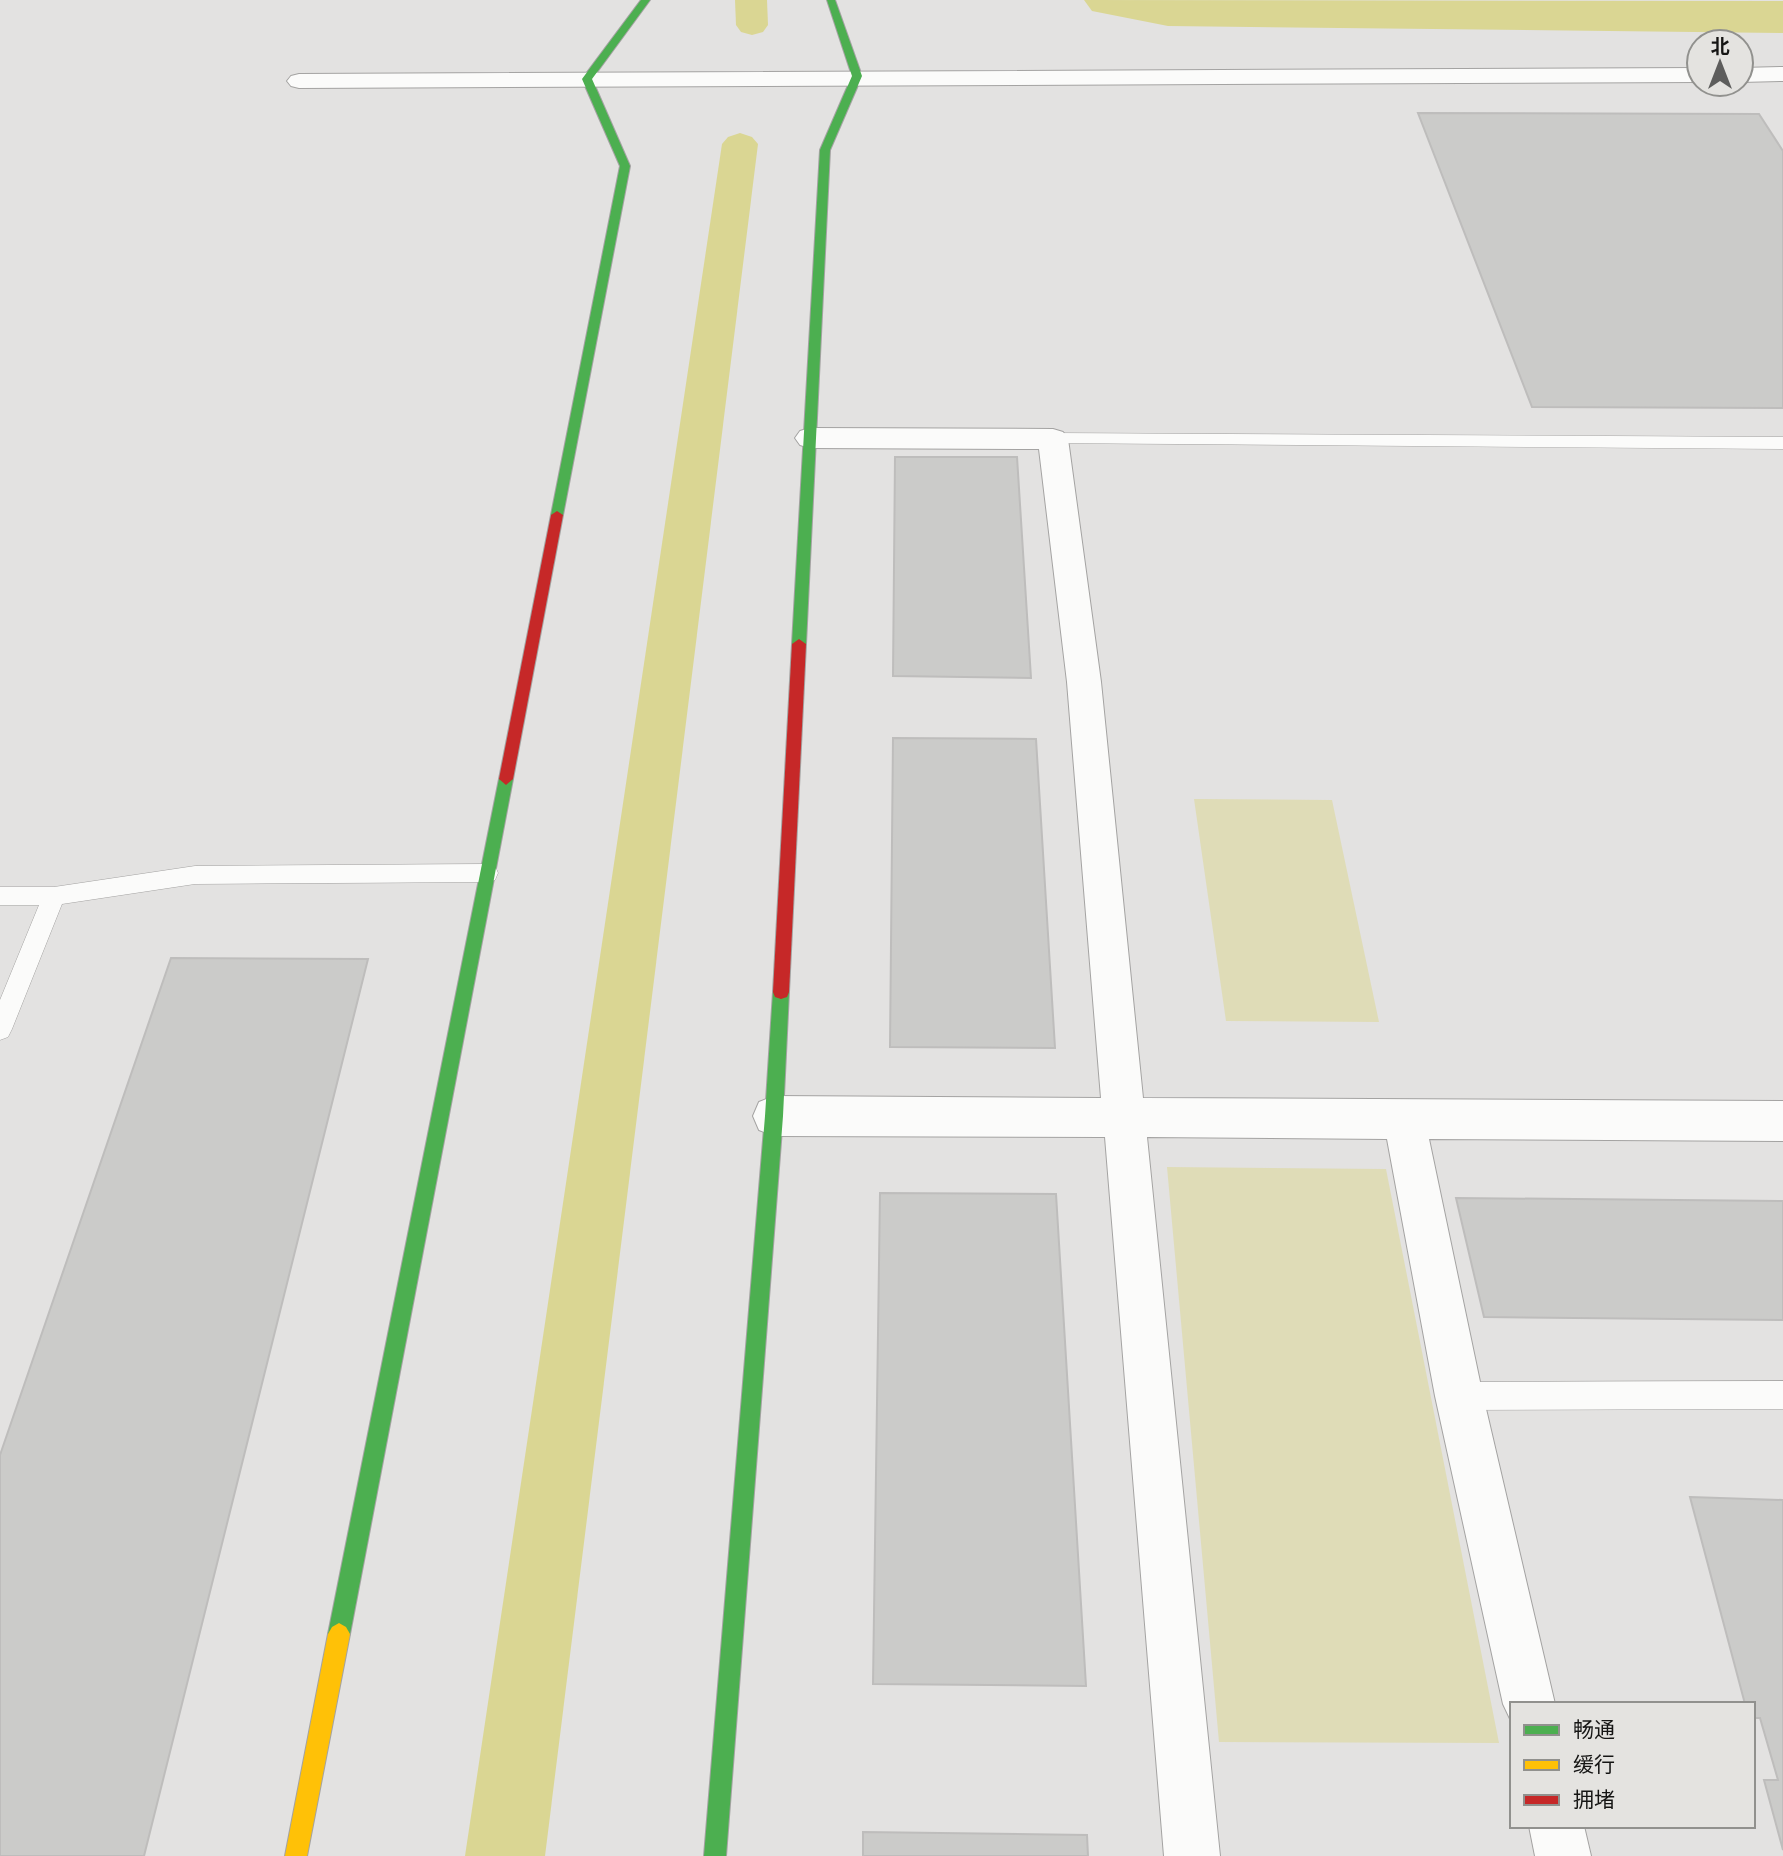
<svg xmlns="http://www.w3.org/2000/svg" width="1783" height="1856" font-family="'PT Sans Narrow','Noto Sans SC',sans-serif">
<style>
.green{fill:#dfdcb7}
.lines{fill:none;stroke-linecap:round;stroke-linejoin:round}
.canal{fill:#dad693;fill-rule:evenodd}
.river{fill:#dad693;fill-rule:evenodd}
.building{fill:#cbcbc9;stroke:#bebdbc;stroke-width:2}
.lane-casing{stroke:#a4a3a2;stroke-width:1}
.street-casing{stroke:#a4a3a2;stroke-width:2}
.fast-casing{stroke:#a4a3a2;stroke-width:2}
.slow-casing{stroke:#a4a3a2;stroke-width:2}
.jam-casing{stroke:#a4a3a2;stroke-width:2}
.lane{fill:#fbfbfa;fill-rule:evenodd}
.street{fill:#fbfbfa;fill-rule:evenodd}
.fast{fill:#4caf50;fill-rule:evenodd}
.slow{fill:#ffc107;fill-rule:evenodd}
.jam{fill:#c62828;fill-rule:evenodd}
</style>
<rect width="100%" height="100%" fill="#e3e2e1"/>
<g class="green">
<path d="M1194,799l138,1 47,222 -153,-1z"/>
<path d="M1167,1167l219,2 113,574 -280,-1z"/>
</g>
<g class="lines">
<g class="canal">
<path d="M735,0h32l1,25 -5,7 -11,3 -11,-3 -5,-7z"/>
<path d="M740,133l12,4 6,7 -213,1712h-80l257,-1712 6,-7z"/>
</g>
<path class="river" d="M1084,0l699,1v32l-615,-7 -76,-15z"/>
</g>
<g class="building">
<path d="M1418,113l341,1 24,37v257l-251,-1z"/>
<path d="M895,457h122l14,221 -138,-2z"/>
<path d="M893,738l143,1 19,309 -165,-1z"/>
<path d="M171,958l197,1 -224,897h-144v-401z"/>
<path d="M880,1193l176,1 30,492 -213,-2z"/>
<path d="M1456,1198l327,3v119l-299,-3z"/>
<path d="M1690,1497l93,3v350l-19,-70h14l-18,-62h-7v-14h-8z"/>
<path d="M863,1832l224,3 1,21h-225z"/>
</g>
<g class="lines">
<defs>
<g id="lane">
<path d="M1053,433l730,4v12l-736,-6 -3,-4 3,-4z"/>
<path d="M487,864l8,2 3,7 -3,7 -8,2 -292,2 -133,20 -50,125 -4,8 -8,3v-40l39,-95h-39v-18h54l141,-21z"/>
<path d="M1783,1381v28l-324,1 -10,-4 -4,-10 4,-10 10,-4z"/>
</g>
<g id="street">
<path d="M1783,67v14l-42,1v-14z"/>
<path d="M1699,68v14l-1400,6 -8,-2 -4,-5 4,-5 8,-2z"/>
<path d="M810,428l243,1 10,3 5,7 33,243 42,416 640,3v40l-354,-2 54,257 72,308h-43v19l-9,-19 -68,-308 -48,-257 -240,-2 73,719h-56l-59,-719 -331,-1 -15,-6 -6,-14 6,-14 15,-6 327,2 -34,-416 -28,-233 -229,-1 -10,-3 -5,-7 5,-7z"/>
<path d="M1529,1826h55l7,30h-56z"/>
</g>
<g id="fast">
<path d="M641,0h9l-58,79 38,87 -67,349 -6,4 -6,-4 69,-349 -38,-87z"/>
<path d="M827,0h8l27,76 -32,74 -24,494 -7,5 -7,-5 28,-494 32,-74z"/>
<path d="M506,773l7,6 -163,855 -4,7 -7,4 -7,-4 -4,-7 171,-855z"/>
<path d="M781,985l6,2 2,5 -6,124 -57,740h-22l61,-740 8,-124 2,-5z"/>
</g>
<path id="slow" d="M339,1623l7,4 4,7 -43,222h-22l43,-222 4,-7z"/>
<g id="jam">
<path d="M557,511l6,4 -50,264 -7,6 -7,-6 52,-264z"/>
<path d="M799,639l7,5 -17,348 -2,5 -6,2 -6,-2 -2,-5 19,-348z"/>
</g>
</defs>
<use href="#lane" class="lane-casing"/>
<use href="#street" class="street-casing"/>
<use href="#fast" class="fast-casing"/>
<use href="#slow" class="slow-casing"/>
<use href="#jam" class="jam-casing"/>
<use href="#lane" class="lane"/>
<use href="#street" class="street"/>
<use href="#fast" class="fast"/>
<use href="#slow" class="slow"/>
<use href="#jam" class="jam"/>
</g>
<rect x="1510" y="1702" width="245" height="126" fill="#e4e3e0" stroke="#91918e" stroke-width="2"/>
<rect x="1524" y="1725" width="35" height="10" fill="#4caf50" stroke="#91918e" stroke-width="2"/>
<text x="1573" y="1737" font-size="21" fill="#151514">畅通</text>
<rect x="1524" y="1760" width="35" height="10" fill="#ffc107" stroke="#91918e" stroke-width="2"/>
<text x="1573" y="1772" font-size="21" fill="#151514">缓行</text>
<rect x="1524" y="1795" width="35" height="10" fill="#c62828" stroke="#91918e" stroke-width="2"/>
<text x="1573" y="1807" font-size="21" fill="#151514">拥堵</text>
<g transform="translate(1720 63)"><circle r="33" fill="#e4e3e0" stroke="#91918e" stroke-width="2"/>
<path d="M0-5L12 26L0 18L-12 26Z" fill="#5d5d5c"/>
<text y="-10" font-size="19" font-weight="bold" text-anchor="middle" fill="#151514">北</text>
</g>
</svg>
